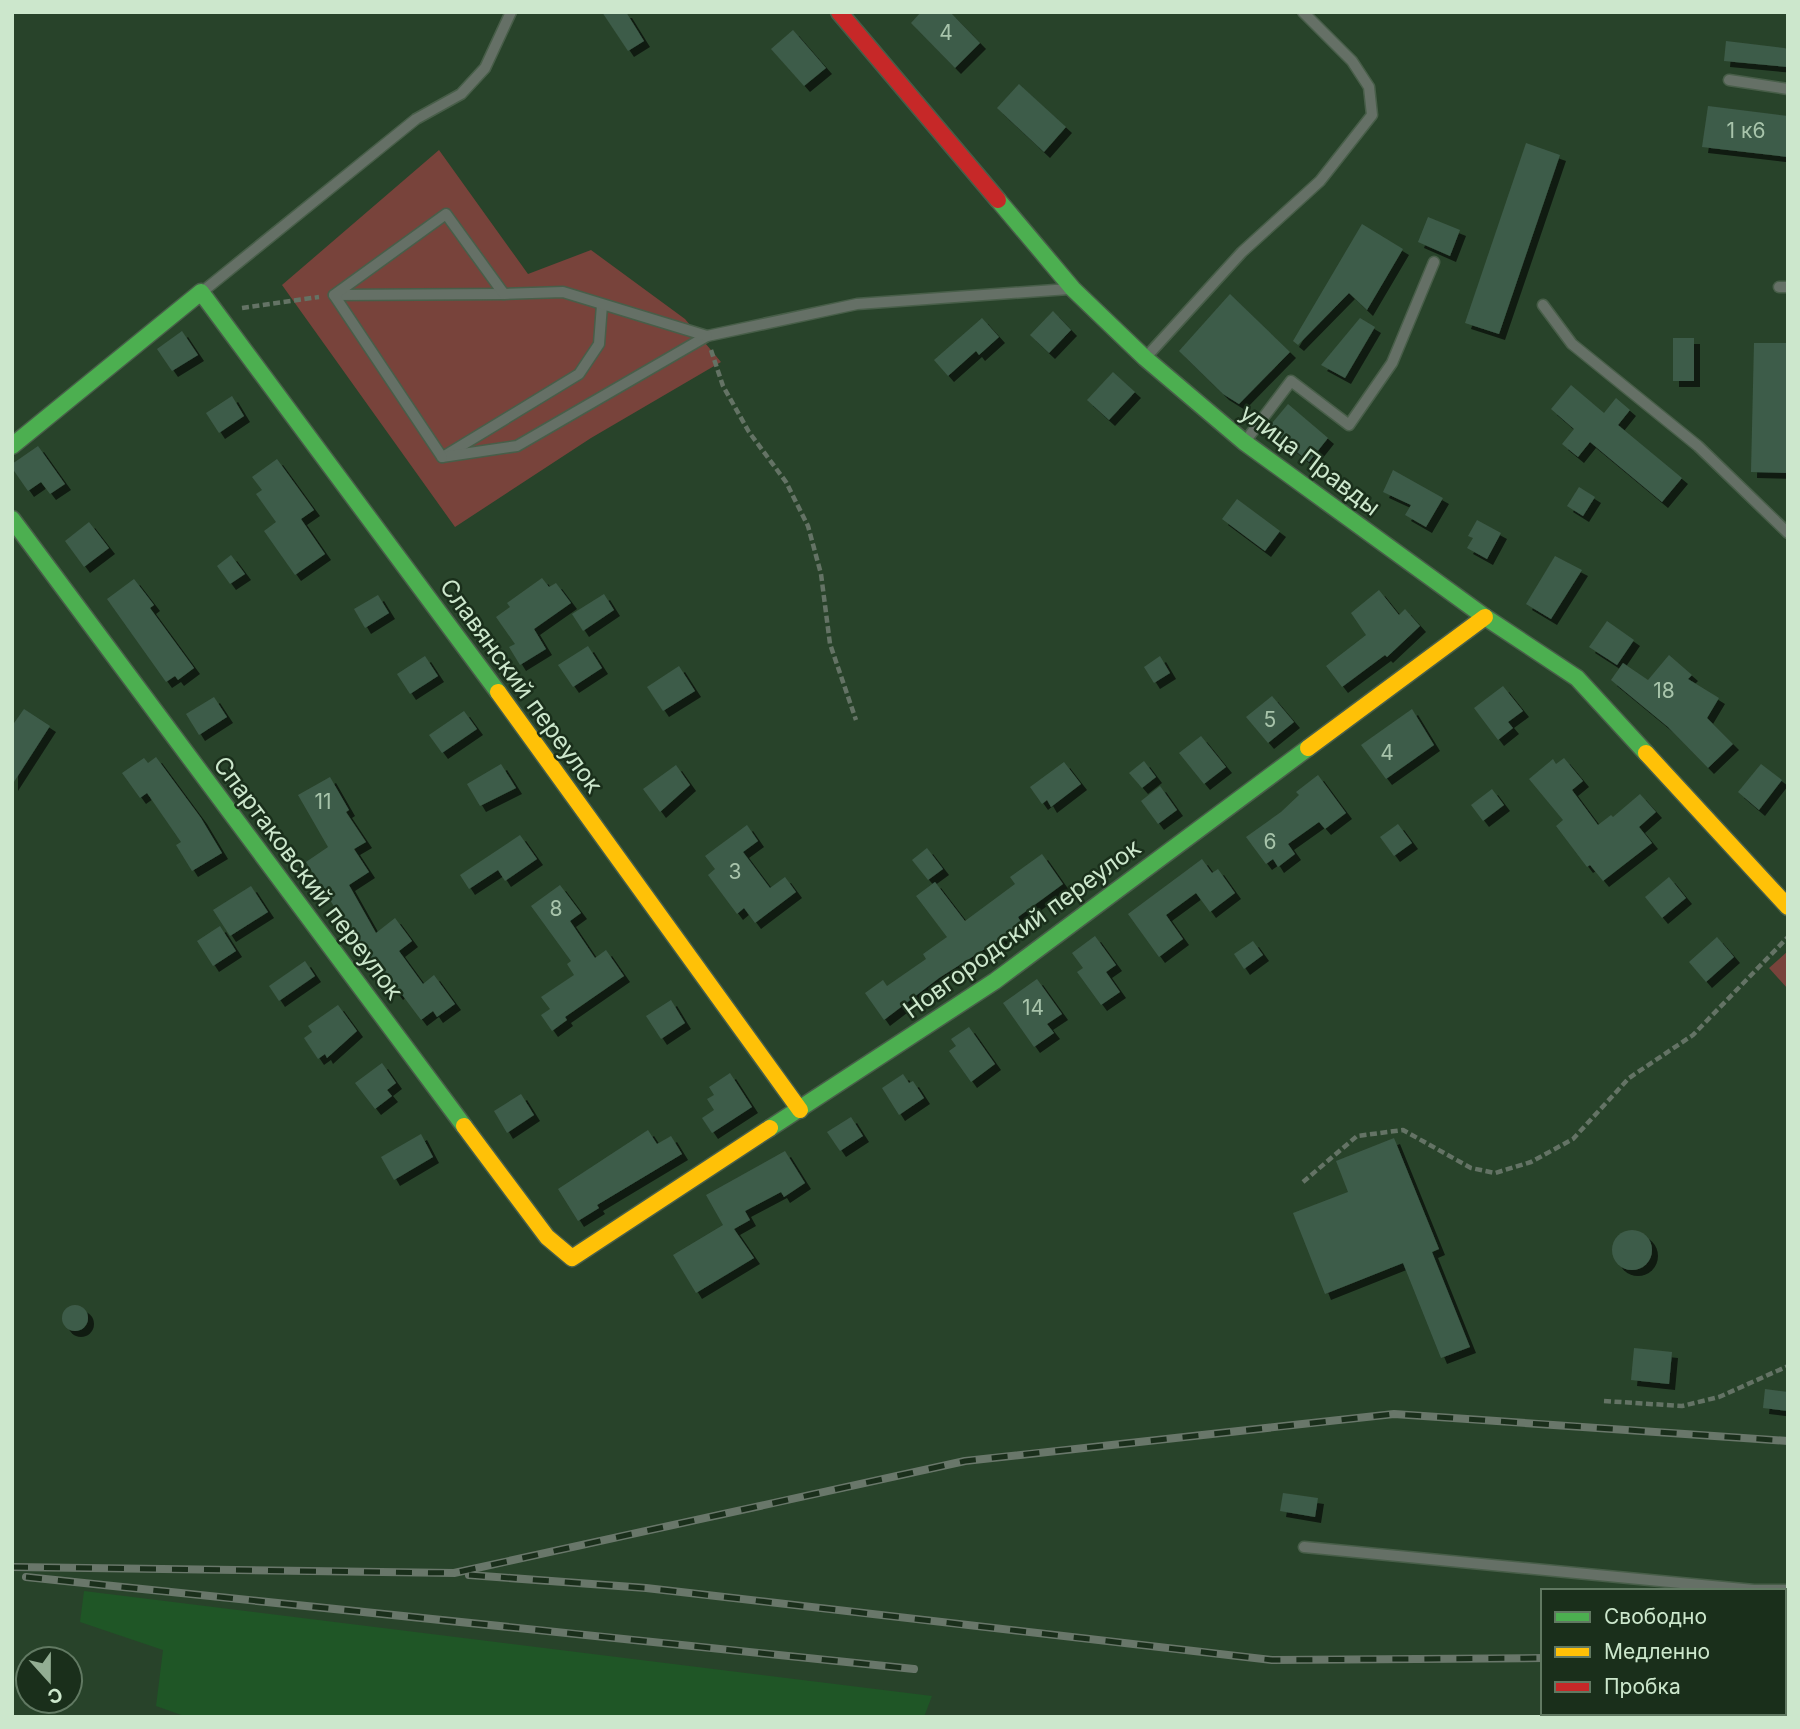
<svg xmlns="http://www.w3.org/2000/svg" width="1800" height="1729" font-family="Inter,sans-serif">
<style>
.built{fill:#1f5626}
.green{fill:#78433b}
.building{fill:#3e5b49;filter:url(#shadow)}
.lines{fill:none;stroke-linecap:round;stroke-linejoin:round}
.lane-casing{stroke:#485e49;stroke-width:13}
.fast-casing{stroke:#485e49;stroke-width:19}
.slow-casing{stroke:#485e49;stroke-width:19}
.jam-casing{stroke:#485e49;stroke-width:19}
.path{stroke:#647365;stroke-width:4.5;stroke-dasharray:7 3.5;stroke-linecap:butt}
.lane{stroke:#657066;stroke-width:10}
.fast{stroke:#4caf50;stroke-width:16}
.slow{stroke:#ffc107;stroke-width:16}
.jam{stroke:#c62828;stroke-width:16}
.rail-casing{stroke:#69776a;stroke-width:8}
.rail{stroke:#1a2f1b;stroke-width:5;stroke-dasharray:16;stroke-linecap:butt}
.labels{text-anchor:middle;stroke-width:5;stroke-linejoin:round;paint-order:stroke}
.number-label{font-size:21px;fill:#a8c4ab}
.street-label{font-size:24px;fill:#cce7cc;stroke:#1a2f1b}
</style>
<defs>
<filter id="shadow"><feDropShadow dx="6" dy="6" stdDeviation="0" flood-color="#0009"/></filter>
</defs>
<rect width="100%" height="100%" fill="#28432a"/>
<g class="built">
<path d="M84,1591l848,105 -8,21h-737l-31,-11 7,-56 -83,-28z"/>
<path d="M1784,1673h4v44h-115l1,-4h110z"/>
</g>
<g class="green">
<path d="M439,150l89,124 63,-24 94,69 36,43 -130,76 -136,89 -173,-242z"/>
<path d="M1788,951v38l-19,-21z"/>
</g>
<g class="building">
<path d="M602,12h24l18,29 -16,10z"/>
<path d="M921,12h29l30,31 -25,25 -44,-45z"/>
<path d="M793,30l33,38 -22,18 -33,-37z"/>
<path d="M1726,41l58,7 4,1v18l-64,-6z"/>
<path d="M1019,84l47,43 -22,25 -47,-44z"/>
<path d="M1708,106l80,10v41l-86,-10z"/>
<path d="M1526,143l34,12 -61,179 -34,-11z"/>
<path d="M1428,217l32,13 -10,26 -32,-14z"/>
<path d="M1362,224l41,25 -36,61 -18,-17 -51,52 -5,-4z"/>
<path d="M1230,294l60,58 -51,52 -16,-10 -44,-43z"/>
<path d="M1053,311l18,19 -22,23 -19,-18z"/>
<path d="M982,318l17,19 -20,18 -3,-4 -28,25 -14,-16z"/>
<path d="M1360,318l15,9 -30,51 -24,-13z"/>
<path d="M182,331l16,24 -26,16 -15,-22z"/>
<rect x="1673" y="338" width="21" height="43"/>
<path d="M1754,343h34v130l-37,-1z"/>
<path d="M1113,372l22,20 -26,28 -22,-20z"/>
<path d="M1571,385l33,28 12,-15 14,12 -12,15 64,53 -20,24 -72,-60 -12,15 -16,-13 12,-15 -23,-20z"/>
<path d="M232,396l12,20 -25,17 -13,-20z"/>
<path d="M1288,404l40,34 -19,24 -41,-34z"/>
<path d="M38,446l27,38 -15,10 -9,-12 -13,9 -16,-23v-4z"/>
<path d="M277,459l37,51 -13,9 24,35 -30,21 -31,-44 12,-9 -20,-28 6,-4 -10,-13z"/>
<path d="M1393,470l50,28 -17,29 -21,-12 6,-10 -28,-13z"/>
<path d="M1579,487l16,10 -12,19 -16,-10z"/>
<path d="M1237,499l43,32 -15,20 -43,-32z"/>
<path d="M1477,520l24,13 -14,26 -20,-11 6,-10 -5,-2z"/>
<path d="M89,522l20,26 -25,19 -19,-26z"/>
<path d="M231,555l14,19 -15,10 -13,-18z"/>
<path d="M1555,556l27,14 -31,49 -25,-15z"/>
<path d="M542,578l7,9 7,-4 15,20 -37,26 12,20 -26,16 -11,-18 6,-3 -19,-27 14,-10 -3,-4z"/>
<path d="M134,579l20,26 -4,3 44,60 -16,12 -3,-4 -9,6 -59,-83z"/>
<path d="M1379,590l20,25 6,-6 15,17 -33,31 -2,-2 -43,32 -16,-21 40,-31 -15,-22z"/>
<path d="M604,594l10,16 -31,21 -11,-17z"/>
<path d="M378,595l11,18 -24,15 -11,-19z"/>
<path d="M1607,621l27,19 -17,25 -28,-18z"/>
<path d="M588,646l14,22 -29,19 -15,-22z"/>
<path d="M1669,655l23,20 -4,4 31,19 -12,20 26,26 -25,24 -40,-41 -57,-47 12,-17 25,17z"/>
<path d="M425,656l13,20 -28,18 -13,-20z"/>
<path d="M1160,656l10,17 -16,10 -10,-16z"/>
<path d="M679,666l16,25 -32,20 -16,-24z"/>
<path d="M1503,686l20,25 -15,11 5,6 -15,12 -24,-32z"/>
<path d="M1272,696l22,26 -26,21 -22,-26z"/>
<path d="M214,697l13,20 -28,18 -13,-21z"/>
<path d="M24,709l26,17 -38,59v-59z"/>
<path d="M1412,709l22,36 -48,34 -25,-34z"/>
<path d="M464,711l13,18 -35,24 -13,-18z"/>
<path d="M1201,736l25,31 -22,17 -25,-31z"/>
<path d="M156,757l45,61 21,35 -30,18 -16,-26 5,-3 -34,-49 -7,5 -18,-25 22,-15 4,5z"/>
<path d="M1564,758l19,23 -11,9 26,35 13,-10 2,2 27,-23 16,18 -17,15 13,16 -49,38 -13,-16 -3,2 -31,-41 7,-6 -34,-41 24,-20 3,5z"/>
<path d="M1144,761l12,16 -14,11 -13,-15z"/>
<path d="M1064,762l17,22 -30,23 -4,-7 -5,4 -12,-17z"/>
<path d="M501,764l15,24 -36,18 -13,-22z"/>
<path d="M1761,764l21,16 -23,30 -21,-18z"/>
<path d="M676,765l14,20 -30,27 -17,-23z"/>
<path d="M1318,775l28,38 -21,16 -6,-7 -31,22 7,10 -17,13 -5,-8 -7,5 -20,-27 35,-25 18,-17 -3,-3z"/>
<path d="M330,777l19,33 -3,2 20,30 -12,7 15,23 -20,13 27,48 19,-15 17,23 -13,10 24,33 11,-9 21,29 -18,13 -4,-6 -12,9 -21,-28 -3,2 -48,-64 -43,-68 22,-15 -30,-52z"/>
<path d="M1160,786l17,24 -19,14 -17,-23z"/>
<path d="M1492,789l12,16 -21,16 -12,-16z"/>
<path d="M1398,824l14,19 -18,13 -14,-19z"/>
<path d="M747,825l11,16 -15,11 27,36 15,-11 11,15 -41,31 -11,-15 -7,6 -29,-39 7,-6 -10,-13z"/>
<path d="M520,835l17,24 -32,22 -7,-11 -29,19 -9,-14z"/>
<path d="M927,848l16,21 -15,11 -16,-20z"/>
<path d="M1042,854l21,30 -45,33 3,5 -22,18 -60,38 -55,42 -19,-27 18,-13 4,6 39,-27 -3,-5 24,-17 -31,-41 19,-14 30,39 50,-37 -5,-7z"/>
<path d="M1202,859l10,14 6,-4 17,24 -25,19 -14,-19 -30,22 17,24 -24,18 -31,-43z"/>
<path d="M1669,877l17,21 -24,20 -17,-21z"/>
<path d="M560,885l21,28 -11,8 25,37 11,-8 18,26 -59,41 2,3 -15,11 -11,-16 9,-6 -9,-12 33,-22 -7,-11 4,-3 -40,-55z"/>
<path d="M251,886l17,26 -38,24 -17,-26z"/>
<path d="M220,926l16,25 -23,15 -16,-25z"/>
<path d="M1095,936l21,29 -10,7 14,20 -19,13 -24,-33 6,-4 -11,-15z"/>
<path d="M1717,937l17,20 -28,25 -17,-20z"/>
<path d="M1253,941l10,14 -19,14 -10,-15z"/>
<path d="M305,961l10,15 -36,25 -10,-15z"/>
<path d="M1037,979l25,35 -15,10 7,9 -20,14 -31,-44z"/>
<path d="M671,1000l14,23 -24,16 -15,-23z"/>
<path d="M338,1005l19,26 -30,27 -2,-4 -7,5 -14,-21 8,-6 -4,-6z"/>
<path d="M969,1027l26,37 -24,18 -22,-31 7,-5 -5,-7z"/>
<path d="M382,1063l14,20 -9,7 5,6 -17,13 -20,-26z"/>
<path d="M730,1073l22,34 -40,26 -10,-15 12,-8 -7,-11 7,-4 -5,-8z"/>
<path d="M903,1074l6,9 4,-2 11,17 -25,17 -17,-27z"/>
<path d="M521,1094l13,21 -27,18 -13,-22z"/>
<path d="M851,1117l12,19 -23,15 -13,-19z"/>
<path d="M648,1130l9,14 14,-8 11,18 -85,51 2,3 -21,13 -20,-32z"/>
<path d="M421,1134l12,23 -39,23 -13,-23z"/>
<path d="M1394,1138l45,111 -7,3 38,95 -29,11 -38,-95 -78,31 -32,-81 55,-21 -12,-31z"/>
<path d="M785,1151l20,32 -21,14 -3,-5 -36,19 5,9 -16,9 20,29 -58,35 -23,-38 50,-30 -17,-30z"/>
<circle cx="1632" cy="1250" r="20"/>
<circle cx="75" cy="1318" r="13"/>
<path d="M1634,1348l38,4 -3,32 -38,-4z"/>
<path d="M1765,1389l23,3v19l-25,-3z"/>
<path d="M1283,1493l35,5 -3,19 -35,-6z"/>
</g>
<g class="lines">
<defs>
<g id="lane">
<path d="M1729,80l59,9"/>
<path d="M1779,287h9"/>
<path d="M202,292l214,-173 45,-25 24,-26 26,-56"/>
<path d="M334,295l170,-1"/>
<path d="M1543,305l29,39 126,102 90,87"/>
<path d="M1148,355l94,-103 78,-71 52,-66 -3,-28 -17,-26 -49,-49"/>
<path d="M1247,439l44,-58 58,44 43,-62 42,-101"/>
<path d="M446,455l133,-81 20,-30 3,-39"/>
<path d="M442,457l75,-11 190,-110 150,-32 212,-15"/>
<path d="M442,457l-108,-162 112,-81 58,80 59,-2 144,44"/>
<path d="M1304,1547l450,43h34"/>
</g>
<g id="fast">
<path d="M998,200l75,89 72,69 99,84 241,175 92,61 69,75"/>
<path d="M12,446l189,-154 297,400"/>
<path d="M12,519l452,607"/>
<path d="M770,1128l225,-147 313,-233"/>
</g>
<g id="slow">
<path d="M498,692l302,418"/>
<path d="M1308,748l177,-131"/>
<path d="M1646,753l142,154"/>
<path d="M464,1126l83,111 25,21 198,-130"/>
</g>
<path id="jam" d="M839,12l159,188"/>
</defs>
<use href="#lane" class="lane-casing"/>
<use href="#fast" class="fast-casing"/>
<use href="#slow" class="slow-casing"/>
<use href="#jam" class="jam-casing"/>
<g class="path">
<path d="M242,308l77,-11"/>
<path d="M711,350l12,36 26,46 37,50 22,44 13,48 9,70 26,76"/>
<path d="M1303,1182l54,-46 46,-6 68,38 24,5 36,-11 42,-23 56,-61 64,-43 95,-98"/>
<path d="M1604,1401l78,5 37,-9 69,-31"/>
</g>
<use href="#lane" class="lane"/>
<use href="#fast" class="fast"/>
<use href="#slow" class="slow"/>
<use href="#jam" class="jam"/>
<defs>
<g id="rail">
<path d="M12,1567l442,6 511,-112 429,-47 394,27"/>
<path d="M469,1575l177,13 626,72 271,-2"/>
<path d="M26,1577l888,92"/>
<path d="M1784,1654l4,1"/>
</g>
</defs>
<use href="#rail" class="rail-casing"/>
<use href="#rail" class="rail"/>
</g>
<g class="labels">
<g class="number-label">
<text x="946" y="40">4</text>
<text x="1746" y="138">1 к6</text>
<text x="1664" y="698">18</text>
<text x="1270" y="727">5</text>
<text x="1387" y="760">4</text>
<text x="323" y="809">11</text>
<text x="1270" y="849">6</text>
<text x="735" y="879">3</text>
<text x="556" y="916">8</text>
<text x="1033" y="1015">14</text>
</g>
<g class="street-label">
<text transform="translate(1310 460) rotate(37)" y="8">улица Правды</text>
<text transform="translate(521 686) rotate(54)" y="8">Славянский переулок</text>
<text transform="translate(308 878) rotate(53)" y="8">Спартаковский переулок</text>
<text transform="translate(1022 929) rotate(-36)" y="8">Новгородский переулок</text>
</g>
</g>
<rect width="1800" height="1729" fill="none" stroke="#cce7cc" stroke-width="28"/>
<rect x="1541" y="1589" width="245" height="126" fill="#1a2f1b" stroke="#617962" stroke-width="2"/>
<rect x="1555" y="1612" width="35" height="10" fill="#4caf50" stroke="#617962" stroke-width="2"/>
<text x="1604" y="1624" font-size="21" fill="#cce7cc">Свободно</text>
<rect x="1555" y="1647" width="35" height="10" fill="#ffc107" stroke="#617962" stroke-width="2"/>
<text x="1604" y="1659" font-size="21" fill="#cce7cc">Медленно</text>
<rect x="1555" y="1682" width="35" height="10" fill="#c62828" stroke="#617962" stroke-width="2"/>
<text x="1604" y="1694" font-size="21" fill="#cce7cc">Пробка</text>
<g transform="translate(49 1680) rotate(159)"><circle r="33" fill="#1a2f1b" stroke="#617962" stroke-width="2"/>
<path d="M0-5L12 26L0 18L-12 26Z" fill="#93ae93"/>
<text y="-10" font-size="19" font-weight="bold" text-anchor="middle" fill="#cce7cc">С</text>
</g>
</svg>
